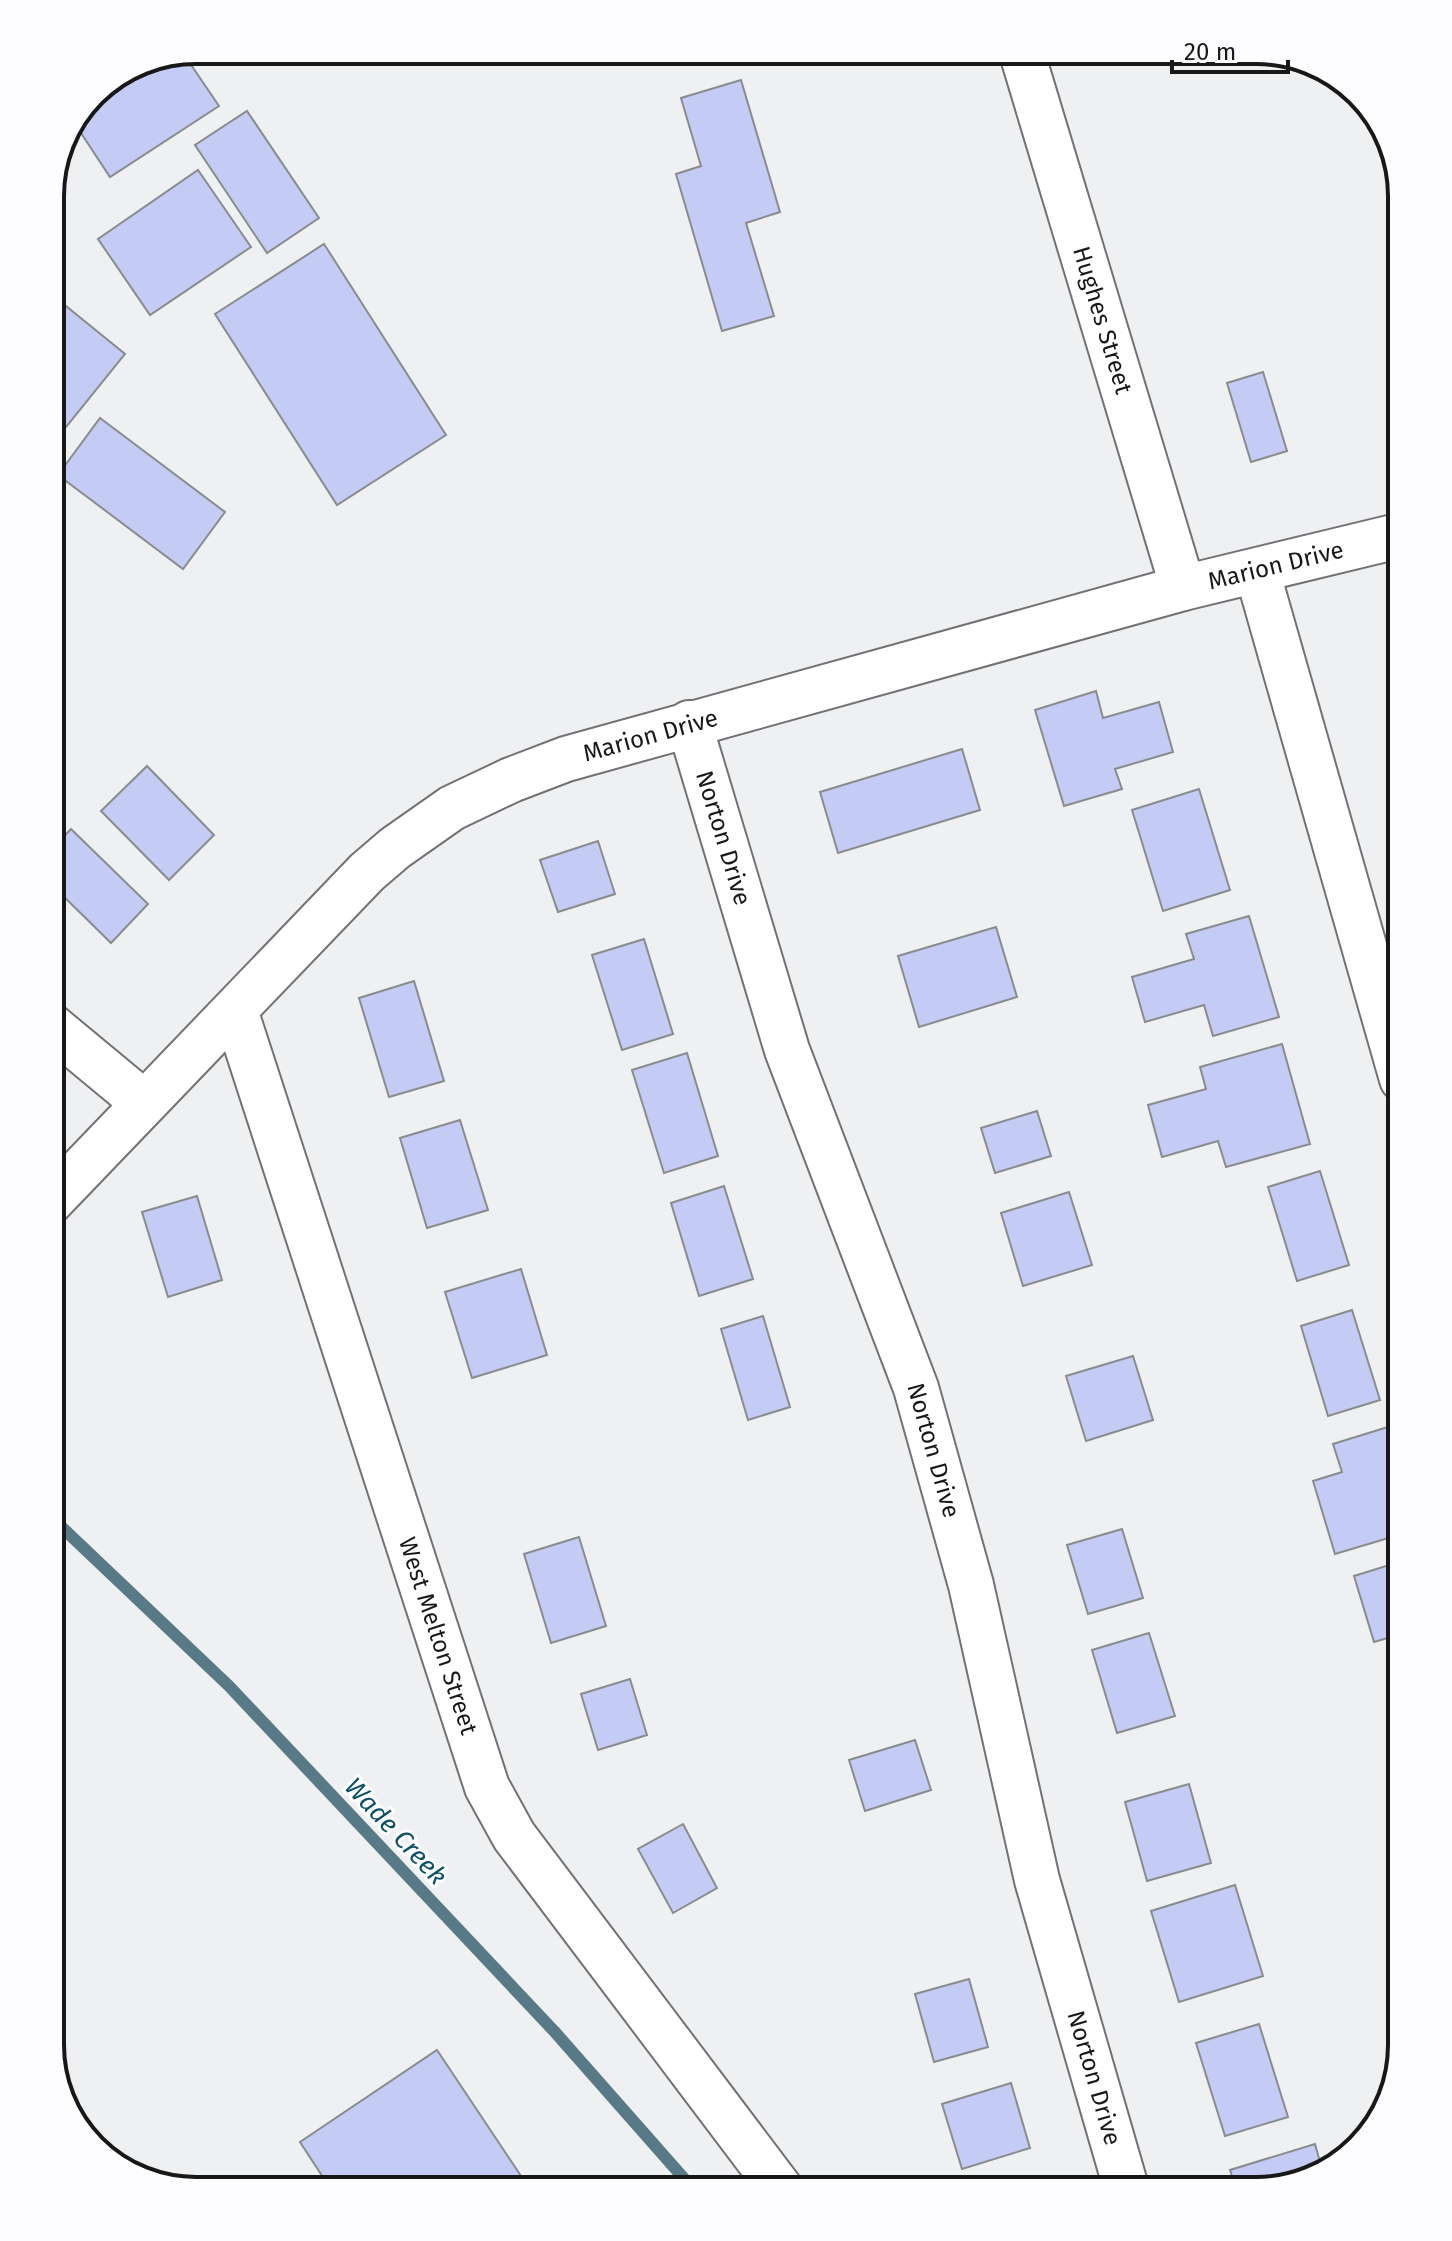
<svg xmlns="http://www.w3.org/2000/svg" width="1452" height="2241" font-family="'Fira Sans',sans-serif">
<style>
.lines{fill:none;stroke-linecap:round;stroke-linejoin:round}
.stream{stroke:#587986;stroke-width:12}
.building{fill:#c4ccf5;stroke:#8a8b8c;stroke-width:2}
.street-casing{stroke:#727274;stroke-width:48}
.street{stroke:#fff;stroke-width:44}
.labels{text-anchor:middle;stroke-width:6;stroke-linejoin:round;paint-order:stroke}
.street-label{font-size:24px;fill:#181819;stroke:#fdfdff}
.water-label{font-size:26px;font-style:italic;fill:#0c5064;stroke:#fdfdff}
.rim{fill:none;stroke:#181819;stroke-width:4}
</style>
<rect width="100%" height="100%" fill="#eff0f2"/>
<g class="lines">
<path class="stream" d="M50,1516l179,170 325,345 141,160"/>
</g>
<g class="building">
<path d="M183,53l36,53 -109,71 -33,-50 16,-34 48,-32z"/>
<path d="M741,80l39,132 -34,11 28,93 -52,15 -46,-157 25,-8 -20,-68z"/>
<path d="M247,111l72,107 -52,35 -72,-108z"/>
<path d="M198,170l53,77 -101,68 -52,-76z"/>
<path d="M324,244l122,191 -109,70 -122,-191z"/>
<path d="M50,293l75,61 -75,93z"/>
<path d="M1263,372l24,79 -36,11 -24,-79z"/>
<path d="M100,418l125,94 -42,57 -125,-94z"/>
<path d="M1096,691l7,27 56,-16 14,50 -58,17 7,20 -58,17 -29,-96z"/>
<path d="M962,749l18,61 -142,43 -18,-61z"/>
<path d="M147,766l67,69 -45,45 -68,-69z"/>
<path d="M1199,789l31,101 -67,21 -31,-101z"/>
<path d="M71,829l77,75 -37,39 -61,-60v-32z"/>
<path d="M598,841l17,53 -57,18 -18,-52z"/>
<path d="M1249,916l30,101 -66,19 -9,-31 -59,17 -13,-45 62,-18 -8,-25z"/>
<path d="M996,927l21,70 -98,30 -21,-71z"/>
<path d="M644,939l29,95 -51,16 -30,-95z"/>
<path d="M414,981l30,100 -55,16 -30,-99z"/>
<path d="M1282,1044l28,100 -84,23 -8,-26 -56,16 -14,-52 58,-16 -6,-22z"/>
<path d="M687,1053l31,103 -54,17 -32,-103z"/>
<path d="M1037,1111l14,45 -56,17 -14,-45z"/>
<path d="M460,1120l28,90 -61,18 -27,-90z"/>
<path d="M1320,1171l29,94 -52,16 -29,-94z"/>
<path d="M724,1186l29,93 -54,17 -28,-93z"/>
<path d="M1069,1192l23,73 -69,21 -22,-73z"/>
<path d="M197,1196l25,84 -54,17 -26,-85z"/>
<path d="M521,1269l26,86 -75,23 -27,-86z"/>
<path d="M1352,1310l28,90 -52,16 -27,-90z"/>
<path d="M763,1316l27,91 -42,13 -27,-91z"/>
<path d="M1133,1356l20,64 -67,21 -20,-65z"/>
<path d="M1391,1426l11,36v72l-67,20 -22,-73 29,-9 -9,-28z"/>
<path d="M1122,1529l21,69 -55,16 -21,-69z"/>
<path d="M579,1537l27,89 -55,17 -27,-89z"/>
<path d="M1402,1561v87l-4,-13 -24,7 -20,-66z"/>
<path d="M1149,1633l26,83 -58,17 -25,-83z"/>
<path d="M630,1679l17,56 -49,15 -17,-56z"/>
<path d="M915,1740l16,50 -66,21 -16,-51z"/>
<path d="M1402,1761v46l-13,-43z"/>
<path d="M1189,1784l22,79 -64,18 -22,-79z"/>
<path d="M683,1824l34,64 -44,25 -35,-64z"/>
<path d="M1235,1885l28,91 -84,26 -28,-91z"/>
<path d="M969,1979l19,68 -54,15 -19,-68z"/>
<path d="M1259,2024l29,93 -63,19 -29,-93z"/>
<path d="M437,2050l94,141h-199l-32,-49z"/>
<path d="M1011,2083l19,65 -68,21 -20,-65z"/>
<path d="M1315,2144l8,29 -2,3 -65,15h-19l-7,-21z"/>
</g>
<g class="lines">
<defs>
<g id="street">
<path id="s1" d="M1021,50l162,538"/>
<path d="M1257,571l145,508"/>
<path id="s2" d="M689,723l98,327 129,338 55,197 66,295 90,311"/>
<path id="s3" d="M235,1010l252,777 27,49 268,355"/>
<path d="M50,1025l94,78"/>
<path id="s4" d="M50,1202l317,-330 28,-24 57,-40 59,-28 55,-21 617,-171 219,-53"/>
</g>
</defs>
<use href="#street" class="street-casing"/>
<use href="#street" class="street"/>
</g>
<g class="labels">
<g class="street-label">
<text dy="8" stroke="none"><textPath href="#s1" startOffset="282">Hughes Street</textPath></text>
<text dy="8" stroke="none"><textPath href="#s4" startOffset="1424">Marion Drive</textPath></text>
<text dy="8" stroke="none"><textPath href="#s4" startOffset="776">Marion Drive</textPath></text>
<text dy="8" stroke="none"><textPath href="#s2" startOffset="120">Norton Drive</textPath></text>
<text dy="8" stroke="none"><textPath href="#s2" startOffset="768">Norton Drive</textPath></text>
<text dy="8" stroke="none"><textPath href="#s3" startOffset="658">West Melton Street</textPath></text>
<text dy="8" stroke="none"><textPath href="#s2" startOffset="1416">Norton Drive</textPath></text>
</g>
<g class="water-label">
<text transform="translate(396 1831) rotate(47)" y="9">Wade Creek</text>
</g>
</g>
<path d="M0 0H1452V2241H0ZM196 64H1256A132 132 0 0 1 1388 196V2045A132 132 0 0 1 1256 2177H196A132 132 0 0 1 64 2045V196A132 132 0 0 1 196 64Z" fill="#fdfdff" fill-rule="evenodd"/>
<path class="rim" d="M196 64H1256A132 132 0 0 1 1388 196V2045A132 132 0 0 1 1256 2177H196A132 132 0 0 1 64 2045V196A132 132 0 0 1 196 64Z"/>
<path d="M1172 60v12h116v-12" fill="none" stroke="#181819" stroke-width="4"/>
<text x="1184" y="60" font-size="24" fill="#181819" stroke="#fdfdff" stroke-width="6" paint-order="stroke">20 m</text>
</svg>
